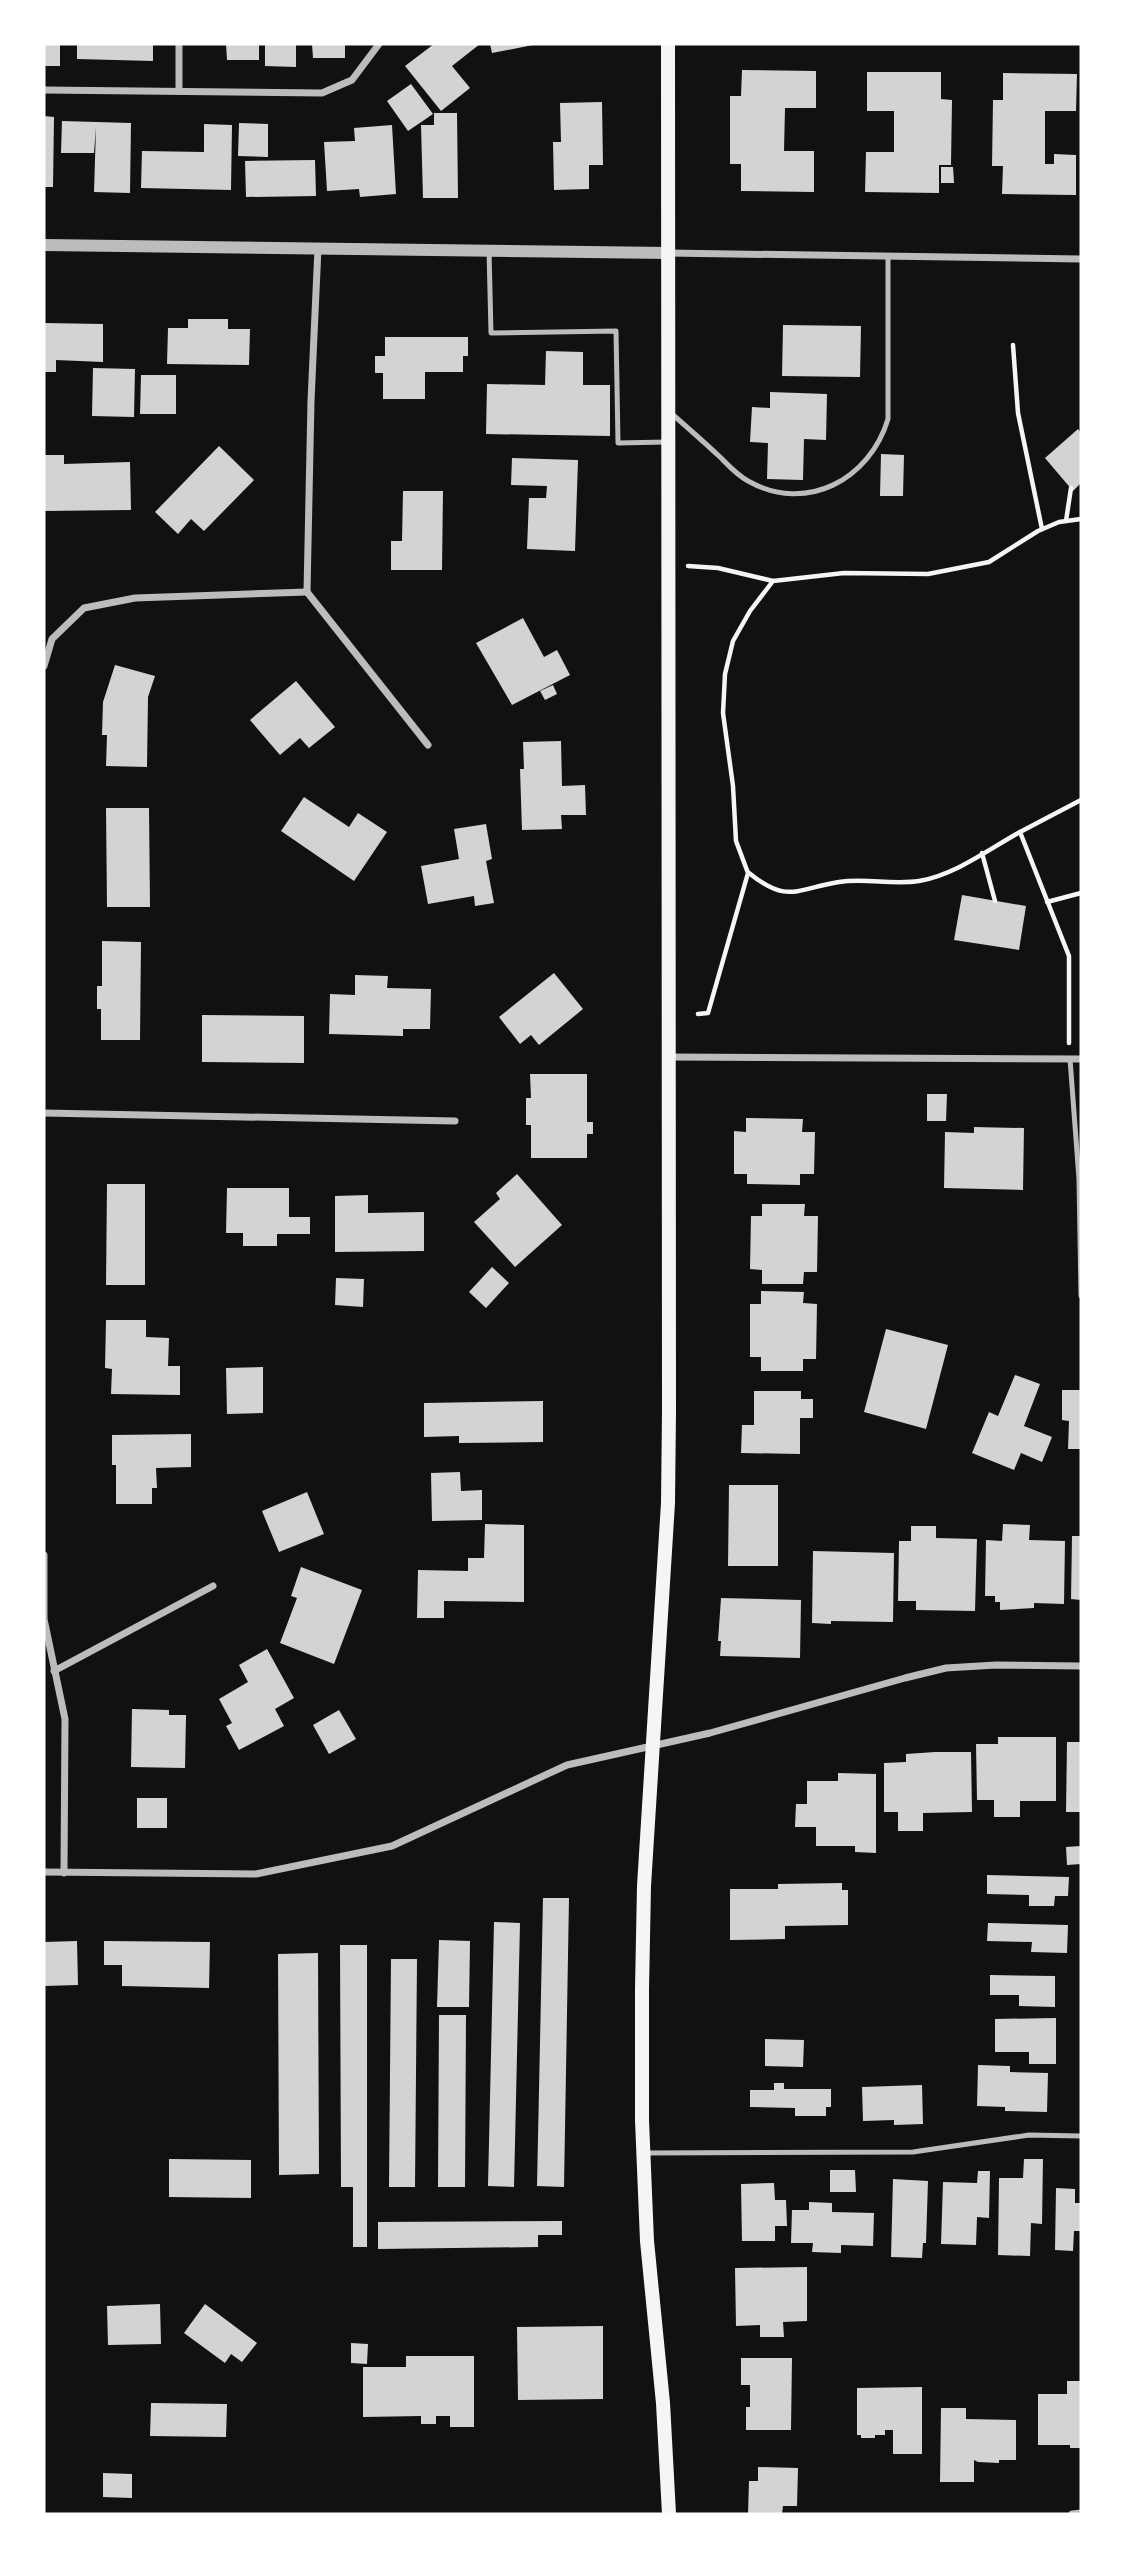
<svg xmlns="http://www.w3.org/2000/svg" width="1125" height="2558" font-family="'Source Sans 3',sans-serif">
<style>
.building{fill:#d3d3d3}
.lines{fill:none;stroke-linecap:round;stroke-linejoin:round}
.path{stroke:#f5f5f5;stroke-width:4.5}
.service{stroke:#bcbcbc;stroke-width:5}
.minor{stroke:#bcbcbc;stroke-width:7}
.tertiary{stroke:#bcbcbc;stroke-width:12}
.secondary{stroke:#f5f5f5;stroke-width:14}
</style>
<rect width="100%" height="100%" fill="#111"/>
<g class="building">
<rect x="44" y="44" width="16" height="22"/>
<path d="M77,44h76v17l-76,-2z"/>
<path d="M226,44h33v16h-32z"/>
<path d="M265,44h31v23l-31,-1z"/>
<path d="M312,44h33v14h-32z"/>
<path d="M434,44h46l-28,22 18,22 -29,23 -36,-45z"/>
<path d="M490,44h43v1l-41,8z"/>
<path d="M742,70l74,1v37h-31l-1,43h30v41l-73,-1v-27h-11v-68h11z"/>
<path d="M867,72h74v27l11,1 -1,65h-12v28l-74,-1 1,-40h28v-41h-27z"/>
<path d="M1003,73l74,1 -1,37h-31v53h9v-10l22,1v40l-74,-1 1,-28h-11l1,-66h10z"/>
<path d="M411,84l22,30 -25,17 -21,-30z"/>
<path d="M602,102l1,63h-14v24l-35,1 -1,-48h8l-1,-39z"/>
<path d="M434,113h23l1,85h-35l-2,-73h13z"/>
<path d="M44,116l10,1 -1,70h-9z"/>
<path d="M62,121l69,2 -1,70 -36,-1 2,-65 -2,26h-33z"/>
<path d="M239,123l29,1v33l-30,-1z"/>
<path d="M204,124l28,1 -1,65 -90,-2 1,-37 62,1z"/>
<path d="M392,125l4,69 -36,3 -1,-8 -32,2 -3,-49 31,-1 -1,-13z"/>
<path d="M315,160l1,36 -70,1 -1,-36z"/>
<path d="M941,167h12l1,16h-13z"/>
<path d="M188,319h40v10h22l-1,36 -82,-1 1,-36h20z"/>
<path d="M44,323l59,1v38l-47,-2v12h-12z"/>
<path d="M783,325l78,1 -1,51 -78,-1z"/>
<path d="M385,337h83v19h-5v16h-38v27h-42v-26h-8v-17h10z"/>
<path d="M546,351l37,1v33h27v51l-124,-2 1,-50 58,1z"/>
<path d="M93,368l42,1 -1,48 -42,-1z"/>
<path d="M141,375h35v39h-36z"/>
<path d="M770,392l57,2 -1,46 -22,-1 -1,41 -36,-1 1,-36 -18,-1 2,-35 18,1z"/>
<path d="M1078,429l3,4v50l-8,8 -28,-33z"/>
<path d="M219,446l35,34 -50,51 -13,-12 -13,15 -23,-22z"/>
<path d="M881,454l23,1 -1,41h-23z"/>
<path d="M44,455h20v9l66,-2 1,48 -87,1z"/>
<path d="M512,458l66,2 -3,91 -48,-2 2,-51h17l1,-12 -36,-1z"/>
<path d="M403,491h40l-1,79h-51v-29h11z"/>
<path d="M523,618l21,39 13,-7 13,25 -58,30 -36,-62z"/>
<path d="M115,665l40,11 -7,21 -1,70 -41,-1 1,-31h-5l1,-33z"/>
<path d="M296,681l39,46 -26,21 -9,-10 -20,17 -30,-35z"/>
<path d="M553,685l4,9 -12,6 -5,-9z"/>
<path d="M561,741l1,45 23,-1 1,30h-25l1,14 -40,1 -2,-61h4l-1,-27z"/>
<path d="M304,797l45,30 9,-14 29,19 -33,49 -73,-50z"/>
<path d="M106,808h43l1,99h-43z"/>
<path d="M486,824l6,35 -6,2 8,42 -19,3 -1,-10 -46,8 -7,-38 38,-7 -5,-30z"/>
<path d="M962,895l64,11 -7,44 -65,-10z"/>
<path d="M102,941l39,1 -1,98h-39v-31h-4v-23h5z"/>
<path d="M554,973l29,36 -44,36 -8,-10 -11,9 -21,-27z"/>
<path d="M355,975l33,1 -1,12 44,1 -1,40h-27v7l-74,-2 1,-40 25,1z"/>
<path d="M202,1015l102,1v47l-102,-1z"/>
<path d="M530,1074h57v48h6v12h-6v24h-56v-33h-5v-27h5z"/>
<path d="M927,1094h20l-1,27h-19z"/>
<path d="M746,1118l57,1 -1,13h13l-1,42h-14v11l-53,-1v-10h-13v-43l12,1z"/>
<path d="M974,1127l50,1 -1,62 -79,-2 1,-56 29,1z"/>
<path d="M517,1174l45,51 -47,42 -41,-45 26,-23 -4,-6z"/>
<path d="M107,1184h38v101h-39z"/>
<path d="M227,1188h62v29h21v17h-33v12h-34v-13h-17z"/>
<path d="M368,1195v18l56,-1v39l-89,1v-56z"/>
<path d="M762,1204h43l-1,12h14l-1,56h-13l-1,12h-41v-14l-12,-1 1,-53h11z"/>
<path d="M492,1267l17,16 -23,25 -17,-16z"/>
<path d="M336,1278l28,1 -1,28 -28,-2z"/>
<path d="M761,1291l43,1 -1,11 14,1 -1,55h-13v12h-42v-14h-11v-53h11z"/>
<path d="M106,1320h40v17l23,1 -1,28h12v29l-69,-1 1,-25 -7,-1z"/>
<path d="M886,1329l62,16 -22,84 -62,-17z"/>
<path d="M263,1367v46l-36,1 -1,-46z"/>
<path d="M1015,1375l25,9 -16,42 28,11 -10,25 -21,-9 -7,17 -42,-17 17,-41 9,4z"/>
<path d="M1062,1390h19v59h-13l1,-28 -7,-1z"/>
<path d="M754,1391h47v8h12v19h-13v36l-59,-1 1,-28h12z"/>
<path d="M543,1401v41l-84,1v-7l-35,1v-34z"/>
<path d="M191,1434v33l-35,1 1,20h-5v16h-36v-39h-4v-30z"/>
<path d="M460,1472l1,19 21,-1v30l-50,1 -1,-48z"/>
<path d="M729,1485h49v81h-50z"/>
<path d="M307,1492l17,42 -45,18 -17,-41z"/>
<path d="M485,1524l39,1v77l-80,-1v17h-27l1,-48 50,1v-13h16z"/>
<path d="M1003,1524l27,1 -1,15 36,1 -1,63 -30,-1v5l-34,2v-8h-5v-6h-10l1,-56 16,1z"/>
<path d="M911,1526h25v12l41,1 -2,72 -59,-1v-9h-18l1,-60h12z"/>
<path d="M1072,1536h9v64l-10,-1z"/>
<path d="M813,1551l81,2 -1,69 -62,-1v3l-19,-1z"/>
<path d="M301,1567l61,23 -28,74 -54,-21 17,-45 -6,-2z"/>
<path d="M721,1598l80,2 -1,58 -80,-2 1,-15h-3z"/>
<path d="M267,1649l27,49 -19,11 9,17 -45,24 -13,-24 6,-3 -13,-24 29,-17 -9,-17z"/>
<path d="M132,1709l37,1v5h17l-1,53 -54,-1z"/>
<path d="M339,1710l17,29 -27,15 -16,-29z"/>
<path d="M998,1737h58v64h-36v16h-26v-17h-17l-1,-56h22z"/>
<path d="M1067,1742h14v70h-15z"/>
<path d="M935,1752h36l1,60 -49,1v18h-25v-19h-14v-49l22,-1v-8z"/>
<path d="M838,1773l38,1v79l-21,-1v-6h-39v-19h-21l1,-23h11v-23h31z"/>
<rect x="137" y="1798" width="30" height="30"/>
<path d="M1081,1846v18l-14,1 -1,-18z"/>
<path d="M987,1875l82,2 -1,19h-13l-1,10h-25v-11l-42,-1z"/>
<path d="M842,1883v7h6v35l-63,1v13l-55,1v-51h48v-5z"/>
<path d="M543,1898h26l-5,289 -27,-1z"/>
<path d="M494,1922l26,1 -6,264 -26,-1z"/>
<path d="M988,1923l80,2 -1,28 -36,-1 1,-10 -45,-1z"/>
<path d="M439,1940l31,1 -1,66h-32z"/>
<path d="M77,1941l1,44 -34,1v-44z"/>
<path d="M104,1941l106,1 -1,46 -87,-2v-21h-18z"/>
<path d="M340,1945h27v302h-14v-60h-12z"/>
<path d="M318,1953l1,221 -40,1 -1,-221z"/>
<path d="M391,1959h26l-2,228h-26z"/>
<path d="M990,1975l65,1v31l-36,-1v-11h-29z"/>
<path d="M439,2015h27l-1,172h-27z"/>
<path d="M1056,2018v46h-27v-12h-34v-33z"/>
<path d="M765,2039l39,1 -1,27 -38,-1z"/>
<path d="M978,2065l32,1v6l38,1 -1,39 -42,-1v-4l-28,-1z"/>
<path d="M774,2083h10v6h47v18h-5v9h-31v-8l-45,-1v-17h24z"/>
<path d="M922,2085l1,39 -29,1v-5l-31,1 -1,-34z"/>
<path d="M169,2159l82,1v38l-82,-1z"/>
<path d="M1024,2159h19l-1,65 -11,-1 -1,33 -32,-1 1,-77h24z"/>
<path d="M830,2170h25l1,22h-26z"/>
<path d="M978,2171h12l-1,47 -12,-1 -1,28 -35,-1 2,-62 34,1z"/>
<path d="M893,2179l35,2 -2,62h-3l-1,15 -31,-1z"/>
<path d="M774,2183l1,17h11l1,26h-12v15h-33l-1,-57z"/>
<path d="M1056,2188l19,1v14h6v28h-7l-1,20 -18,-1z"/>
<path d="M809,2202l23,1v9l42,1 -1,33 -32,-1v8l-29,-1 1,-9h-22l1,-33h17z"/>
<path d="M562,2221v14h-24v12l-160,2v-27z"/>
<path d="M807,2267v54l-24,1 1,15h-24v-12l-24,1 -1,-58z"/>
<path d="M160,2304l1,40 -53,1 -1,-39z"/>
<path d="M205,2304l52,39 -15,19 -11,-8 -6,9 -41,-30z"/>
<path d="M603,2326v73l-85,1 -1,-73z"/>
<path d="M351,2343l17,1 -1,20 -16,-1z"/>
<path d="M406,2356h68v71h-24v-11h-14v8h-15v-8l-58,1v-50h43z"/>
<path d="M741,2358h51l-1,72h-45v-23h4v-22h-9z"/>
<path d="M1067,2381h14v67h-11v-3h-32v-51h29z"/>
<path d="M922,2387v67h-29v-24h-8v5h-10v3h-14v-3h-4v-47z"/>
<path d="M151,2403l76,1 -1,33 -76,-1z"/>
<path d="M941,2408h25v11l50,1v40h-17v3l-21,-1 -4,-2v22h-34z"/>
<path d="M758,2467l40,1 -1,38h-14l-1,8h-34l1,-33h9z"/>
<path d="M103,2473l29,1v24l-29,-1z"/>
</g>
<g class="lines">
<g class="path">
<path d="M1013,345l5,68 24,116"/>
<path d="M1066,521l5,-33"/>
<path d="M688,566l30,2 55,13"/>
<path d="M982,853l13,48"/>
<path d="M749,873c38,31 47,16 90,9 26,-4 54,3 80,-1 36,-6 70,-32 101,-49"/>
<path d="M1047,902l34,-9"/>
<path d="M698,1014l10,-1 40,-140 -12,-32 -3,-55 -10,-73 2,-39 8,-33 17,-30 23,-30 71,-8 84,1 61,-12 49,-31 21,-9 22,-3"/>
<path d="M1069,1043v-87l-49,-124 61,-32"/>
</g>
<g class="service">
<path d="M489,250l2,83 125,-2 2,112 48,-1"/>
<path d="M672,414c16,14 32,28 48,43 9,9 17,18 28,24 59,33 122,-2 140,-62v-162"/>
<path d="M1070,1059l9,120 2,117"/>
<path d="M644,2153l269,-1 116,-17 52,1"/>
</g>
<g class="minor">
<path d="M44,90l278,3 30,-13 27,-36"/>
<path d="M179,91v-47"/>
<path d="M668,253l413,6"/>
<path d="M307,592l4,-191 7,-153"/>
<path d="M307,592l121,153"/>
<path d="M44,666l8,-27 32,-31 51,-10 172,-6"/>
<path d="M670,1057l411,2"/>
<path d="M44,1113l411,8"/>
<path d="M44,1555v64l21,100 -1,154"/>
<path d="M54,1671l159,-85"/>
<path d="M44,1872l212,2 136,-28 175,-81 143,-32 195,-55 41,-10 50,-3 85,1"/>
<path d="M1072,2514l9,-1"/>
</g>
<path class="tertiary" d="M44,245l624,8"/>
<path class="secondary" d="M668,44l1,1368 -1,91 -24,383 -2,103v131l5,121 16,162 6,111"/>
</g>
<rect width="1125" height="2558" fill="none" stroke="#ffffff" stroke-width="91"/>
</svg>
